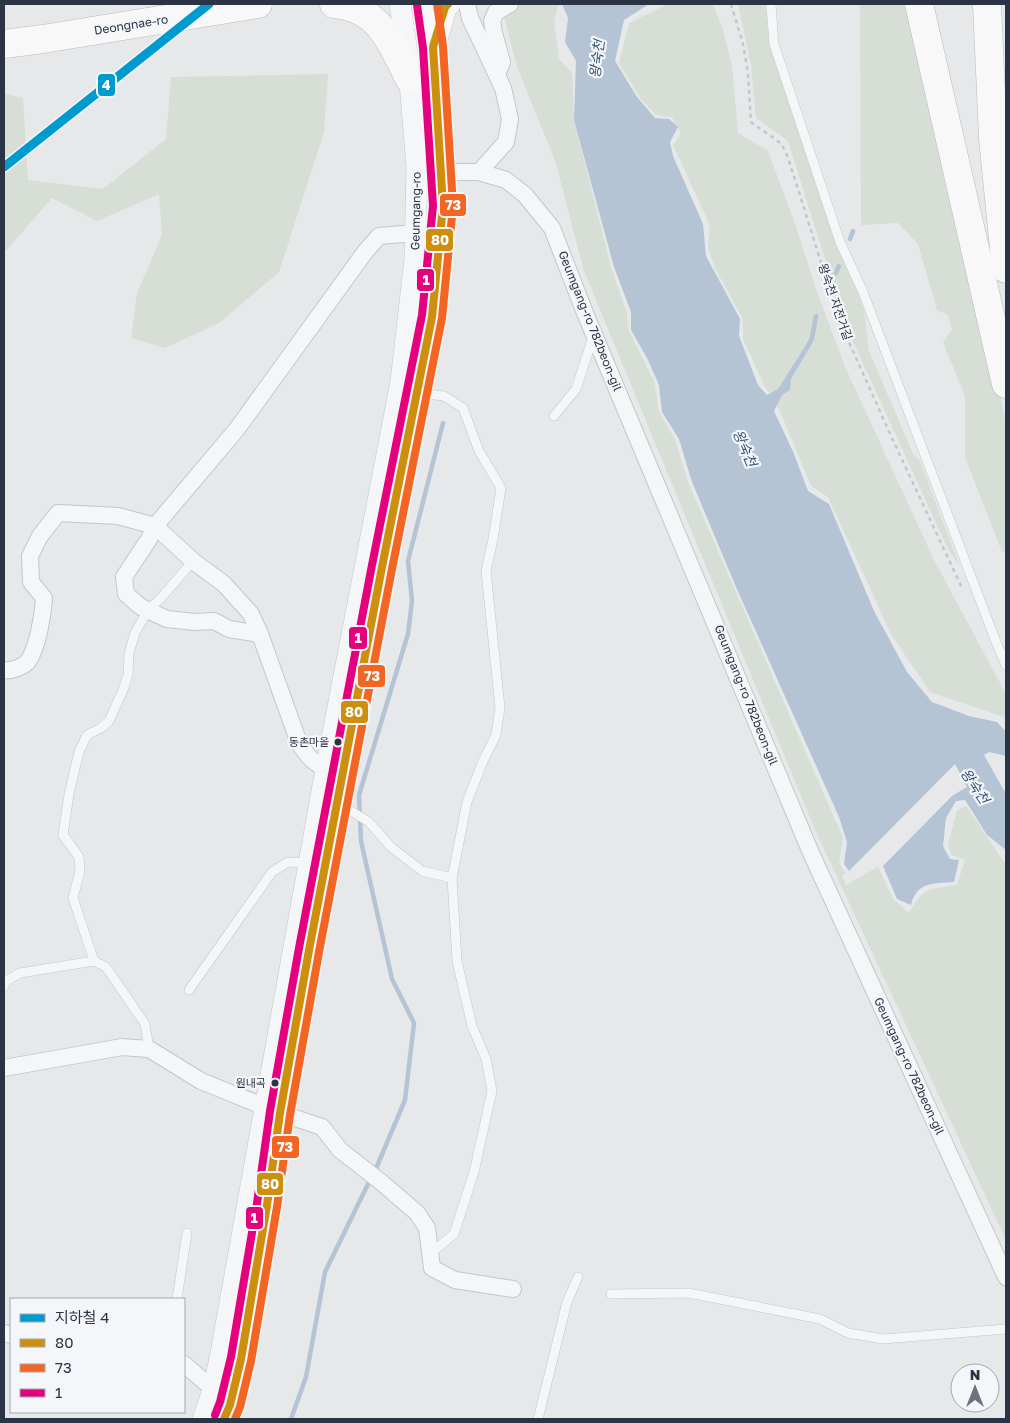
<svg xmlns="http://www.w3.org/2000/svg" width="1010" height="1423" font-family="'Golos Text','Noto Sans KR',sans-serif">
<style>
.green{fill:#d6ded6}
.water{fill:#b4c4d5}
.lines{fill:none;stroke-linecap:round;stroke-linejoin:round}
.stream{stroke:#b4c4d5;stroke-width:4.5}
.service-casing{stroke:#c4c6c8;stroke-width:10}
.minor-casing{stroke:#c4c6c8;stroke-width:18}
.tertiary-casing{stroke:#c4c6c8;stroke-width:22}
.secondary-casing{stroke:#c4c6c8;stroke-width:25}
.trunk-casing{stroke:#b8bbbf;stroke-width:29}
.path{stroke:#c5c6ca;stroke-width:2.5;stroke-dasharray:4 4;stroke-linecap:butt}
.service{stroke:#f5f6f7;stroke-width:9}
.minor{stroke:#f5f6f7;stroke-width:16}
.tertiary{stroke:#f5f6f7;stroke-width:21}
.secondary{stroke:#f8f8f8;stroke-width:24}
.trunk{stroke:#f8f8f8;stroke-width:28}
.bus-1-casing{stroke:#f4f6f9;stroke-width:11}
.bus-2-casing{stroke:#f4f6f9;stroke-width:11}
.bus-3-casing{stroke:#f4f6f9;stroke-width:11}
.bus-1{stroke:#ce8f0e;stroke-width:8}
.bus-2{stroke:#f26522;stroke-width:8}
.bus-3{stroke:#e5007d;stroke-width:8}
.metro-1-casing{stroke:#f4f6f9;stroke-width:12}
.metro-1{stroke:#009bce;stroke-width:9}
.bus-dot{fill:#2b3445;stroke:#f4f6f9;stroke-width:2}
.labels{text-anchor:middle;stroke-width:4.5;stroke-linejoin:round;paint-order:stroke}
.bus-label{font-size:11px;fill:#2b3445;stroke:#f4f6f9;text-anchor:end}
.street-label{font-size:12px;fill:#2b3445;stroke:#f4f6f9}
.water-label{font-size:14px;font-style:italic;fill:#34527a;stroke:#f4f6f9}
.line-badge{stroke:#f4f6f9;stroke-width:2}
.badge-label{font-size:14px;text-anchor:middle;font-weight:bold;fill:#fff}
</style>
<rect width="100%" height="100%" fill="#e6e8ea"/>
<g class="green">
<path d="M501,4h58l-5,16 5,39 13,14 2,47 37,147 16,46 1,16 26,52 5,30 16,29 13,42 155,356 -4,25 6,10 -3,3 4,9 32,-18 15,32 16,14c15,-27 19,-23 48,-28l8,-25 -14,-5 -3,-10 9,-35 9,-4 40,59v375l-190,-408 -232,-561 -29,-111 -38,-93z"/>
<path d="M668,4h45l10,26 9,36 6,67 30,18 27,73 22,68 29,77 88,191 72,134v27l-2,-4 -74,-25 -39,-58 -63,-137 -17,-11 -31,-75 -16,-26 -21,-46v-20l-28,-51 -7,-20 2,-23 -37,-80 8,-12 -9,-16 -16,-2 -16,-17 -21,-35 10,-40z"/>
<path d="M738,4h27l4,39 34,102 61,165 5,41 44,103 7,7 40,106 -13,-20 -101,-221 -58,-185 -32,-23 -5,-53z"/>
<path d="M860,4h51l69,295 26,125v127l-4,1 -37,-95v-61l-22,-54 9,-12 -4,-15 -11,-5 -19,-66 -20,-21 -37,2z"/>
<path d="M328,74l-4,58 -45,140 -60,51 -54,25 -34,-10 6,-45 25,-58 -3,-41 -62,27 -45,-23 -48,55v-159l19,4 5,82 75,9 63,-50 5,-62z"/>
</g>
<path class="water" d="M562,4h87l-25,16 -9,41 22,36 18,21 14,1 9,8 -8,15 3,14 30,68 3,32 34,63 -1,17 19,49 9,10 11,-6 28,-44 9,-7 -24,41 -1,11 -8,5 -8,16 20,43 14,37 21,13 45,107 33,61 25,30 37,14 28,6 9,10v24l-17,-4 -5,3 22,39v56l-19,-15 -22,-35 -9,1 -10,17 -3,28 7,13 9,1 -5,22c-21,2 -37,-1 -43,23l-14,-6 -14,-33 69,-70 15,-9 -12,-23 -106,107 -5,-7 3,-22 -8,-25 -103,-230 -44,-105 -13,-43 -17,-27 -3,-27 -12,-27 -16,-28v-18l-17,-45 -40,-147 2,-59 -11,-19 3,-24z"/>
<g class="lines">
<g class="stream">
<path d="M850,239l3,-8"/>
<path d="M836,273l3,-7"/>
<path d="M808,346l4,-8 4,-22"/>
<path d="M375,1171l30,-71 9,-77 -22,-44 -31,-138 -2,-46 49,-161 4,-33 -4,-40 35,-138"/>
<path d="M291,1419l15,-42 19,-105 46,-94"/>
</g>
<defs>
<g id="service">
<path d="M771,4l3,40 66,198 23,50 133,350 10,23"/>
<path d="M416,393l28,3 19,12 16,43 22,37 -8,51 -7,32 14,137 -4,27 -13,26 -16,41 -15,76 5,83 15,65 14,33 6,32 -18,81 -20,62 -23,19"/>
<path d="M554,416l22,-27 18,-55"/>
<path d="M338,803l31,19 22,25 31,24 30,7"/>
<path d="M4,986l2,-5 14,-8 74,-12"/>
<path d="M189,990l83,-118 16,-10 21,1"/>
<path d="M149,1049l-4,-25 -39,-57 -12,-6 -21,-63 7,-27 -1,-14 -16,-22 6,-41 10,-42 8,-17 14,-7 8,-7 14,-31 5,-15 1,-22 6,-20 13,-23 13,-12 32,-37"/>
<path d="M611,1294l78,-1 131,26 28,14 35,6 123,-10"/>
<path d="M177,1299l10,-66"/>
<path d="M538,1419l29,-117 11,-25"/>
</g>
<g id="minor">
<path d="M467,4l3,14 33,70 7,31 -4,23 -27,30"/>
<path d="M497,75l5,-13 -8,-29 -2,-12 4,-9 14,-8"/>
<path d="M442,172h37l27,8 19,15 27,33 33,85 226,540 195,424"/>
<path d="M260,634l-31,-5 -15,-8 -19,1 -28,-3 -26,-12 -15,-13 -2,-17 25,-38 6,-13 82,-97 128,-177 14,-16 37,-3 25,2"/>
<path d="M4,670c8,1 20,-3 25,-10 9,-15 14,-45 15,-62l-13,-16 -1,-26 10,-20 18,-23 60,3 37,10 38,35 31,23 27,30 9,20 39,109c10,16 18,24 37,29"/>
<path d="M4,1068l118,-21 27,2 52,32 79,32 42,14 18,23 41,32 36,31 10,15 5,40 23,12 58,9"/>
<path d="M4,1333l7,2"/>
<path d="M184,1364l36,31"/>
</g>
<g id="tertiary">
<path d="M203,1419l11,-31 7,-35 105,-584 75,-387 14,-123 2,-93 -9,-107 -8,-55"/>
<path d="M224,1419l6,-14 11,-46 26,-154 13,-92 29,-163 73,-383 50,-250 9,-82 2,-29 -1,-34 -9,-125 -6,-43"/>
</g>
<path id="secondary" d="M433,47l12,-40 3,-3"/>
<g id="trunk">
<path d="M334,4c47,4 57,40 76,76"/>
<path d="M919,4l87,380"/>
<path d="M987,4l6,134 13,131"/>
<path d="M4,44l39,-5 215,-35"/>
</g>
</defs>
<use href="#service" class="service-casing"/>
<use href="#minor" class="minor-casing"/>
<use href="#tertiary" class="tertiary-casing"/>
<use href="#secondary" class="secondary-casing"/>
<use href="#trunk" class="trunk-casing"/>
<path class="path" d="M731,4l12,40 5,29 3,49c6,5 25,17 29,21 7,8 9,20 13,30l46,147 52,116 72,154"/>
<use href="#service" class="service"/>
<use href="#minor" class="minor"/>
<use href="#tertiary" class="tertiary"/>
<use href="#secondary" class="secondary"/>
<use href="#trunk" class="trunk"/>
<defs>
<path id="bus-1" d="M224,1419l6,-14 11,-46 26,-154 13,-92 29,-163 73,-383 50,-250 11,-111 -10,-159 12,-40 3,-3"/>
<path id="bus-2" d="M235,1419l5,-12 11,-46 26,-154 13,-92 29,-163 73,-383 50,-251 11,-112 -10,-160 -6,-42"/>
<path id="bus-3" d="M215,1415l5,-13 11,-45 26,-154 13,-92 29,-163 73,-383 50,-250 11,-109 -10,-158 -6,-43"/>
</defs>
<use href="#bus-1" class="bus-1-casing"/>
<use href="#bus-2" class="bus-2-casing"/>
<use href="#bus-3" class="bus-3-casing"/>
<use href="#bus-1" class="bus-1"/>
<use href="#bus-2" class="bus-2"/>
<use href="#bus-3" class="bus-3"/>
<defs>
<path id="metro-1" d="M4,167l205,-163"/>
</defs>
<use href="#metro-1" class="metro-1-casing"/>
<use href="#metro-1" class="metro-1"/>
</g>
<g class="bus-dot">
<circle cx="338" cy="742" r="4.5"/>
<circle cx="275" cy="1083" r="4.5"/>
</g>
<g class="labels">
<g class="bus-label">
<text x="329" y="746">동촌마을</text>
<text x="266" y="1087">원내곡</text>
</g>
<g class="street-label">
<text transform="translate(131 25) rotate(-9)" y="4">Deongnae-ro</text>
<text transform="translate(416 211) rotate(-89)" y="4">Geumgang-ro</text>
<text transform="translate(835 302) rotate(71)" y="4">왕숙천 자전거길</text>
<text transform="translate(590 321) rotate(68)" y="4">Geumgang-ro 782beon-gil</text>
<text transform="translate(746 695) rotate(68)" y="4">Geumgang-ro 782beon-gil</text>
<text transform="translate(909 1066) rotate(65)" y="4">Geumgang-ro 782beon-gil</text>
</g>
<g class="water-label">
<text transform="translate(597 59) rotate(-83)" y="5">왕숙천</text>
<text transform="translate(745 448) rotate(67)" y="5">왕숙천</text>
<text transform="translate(975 786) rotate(56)" y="5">왕숙천</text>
</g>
</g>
<g class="line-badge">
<rect x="97" y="73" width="19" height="24" rx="5" fill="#009bce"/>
<rect x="439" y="193" width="28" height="24" rx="5" fill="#f26522"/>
<rect x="425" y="228" width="29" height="24" rx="5" fill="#ce8f0e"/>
<rect x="416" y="268" width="19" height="24" rx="5" fill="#e5007d"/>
<rect x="348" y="626" width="20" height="24" rx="5" fill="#e5007d"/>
<rect x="357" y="664" width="29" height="24" rx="5" fill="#f26522"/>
<rect x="340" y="700" width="29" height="24" rx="5" fill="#ce8f0e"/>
<rect x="271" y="1135" width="29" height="24" rx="5" fill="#f26522"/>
<rect x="256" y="1172" width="28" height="24" rx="5" fill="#ce8f0e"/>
<rect x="245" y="1206" width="19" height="24" rx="5" fill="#e5007d"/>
</g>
<g class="badge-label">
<text x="106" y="90">4</text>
<text x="453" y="210">73</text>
<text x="440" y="245">80</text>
<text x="426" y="285">1</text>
<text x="358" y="643">1</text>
<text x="372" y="681">73</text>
<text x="354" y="717">80</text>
<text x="285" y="1152">73</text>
<text x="270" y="1189">80</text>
<text x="254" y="1223">1</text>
</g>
<rect width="1010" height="1423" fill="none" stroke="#2b3445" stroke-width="10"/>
<rect x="10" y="1298" width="175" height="115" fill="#f4f6f9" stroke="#a4a8b1"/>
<rect x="20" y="1314" width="25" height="8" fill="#009bce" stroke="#a4a8b1"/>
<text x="55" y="1323" font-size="15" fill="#2b3445">지하철 4</text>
<rect x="20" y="1339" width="25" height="8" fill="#ce8f0e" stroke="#a4a8b1"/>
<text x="55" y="1348" font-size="15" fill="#2b3445">80</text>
<rect x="20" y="1364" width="25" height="8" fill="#f26522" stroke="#a4a8b1"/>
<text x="55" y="1373" font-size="15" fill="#2b3445">73</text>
<rect x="20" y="1389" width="25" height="8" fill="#e5007d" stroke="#a4a8b1"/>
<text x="55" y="1398" font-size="15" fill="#2b3445">1</text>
<g transform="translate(975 1388)"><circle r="24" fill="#f4f6f9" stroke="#a4a8b1"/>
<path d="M0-4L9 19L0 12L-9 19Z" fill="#6c737f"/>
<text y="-8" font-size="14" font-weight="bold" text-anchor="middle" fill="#2b3445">N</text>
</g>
</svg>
